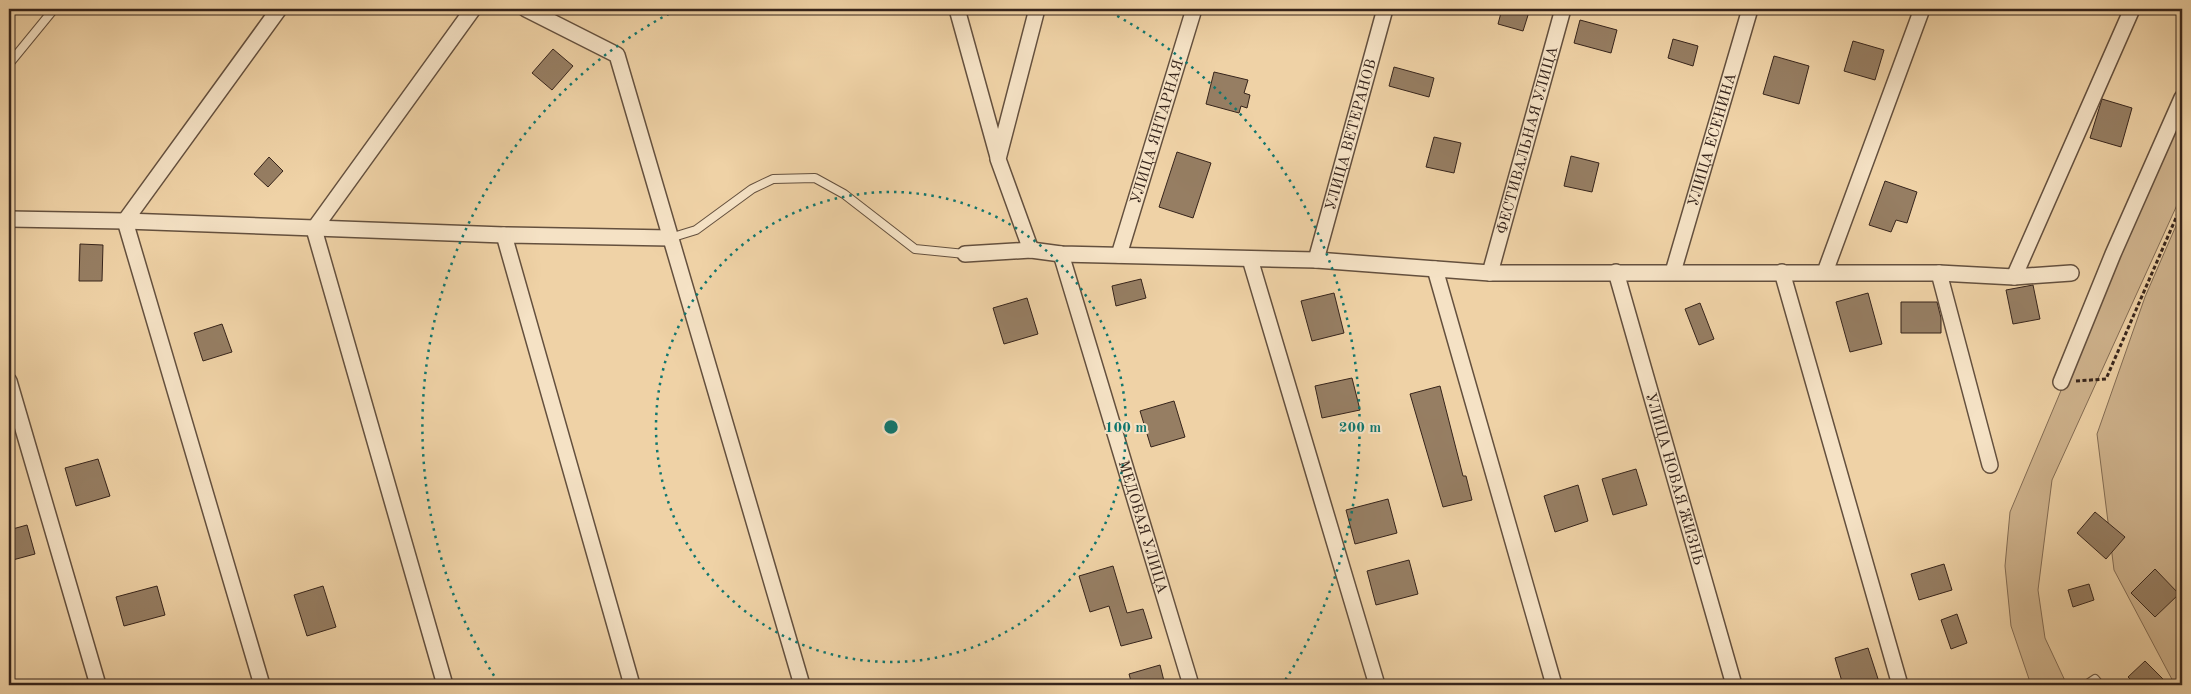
<svg xmlns="http://www.w3.org/2000/svg" width="2191" height="694" font-family="'Old Standard TT',serif">
<style>
.green{fill:#d0b48e;stroke:#836c54}
.building{fill:#967e63;stroke:#36241b}
.lines{fill:none;stroke-linecap:round;stroke-linejoin:round}
.lane-casing{stroke:#64503e;stroke-width:10}
.street-casing{stroke:#64503e;stroke-width:18}
.path{stroke:#36241b;stroke-width:3;stroke-dasharray:4 2.5;stroke-linecap:butt}
.lane{stroke:#f5e2c5;stroke-width:8}
.street{stroke:#f5e2c5;stroke-width:15}
.ring{fill:none;stroke:#0f766e;stroke-width:2.5;stroke-dasharray:2.5 5}
.labels{text-anchor:middle;stroke-width:4;stroke-linejoin:round;paint-order:stroke}
.street-label{font-size:15px;fill:#36241b;stroke:#f5e2c5}
.centre{fill:#0f766e;stroke:#f5e2c5;stroke-width:2.5}
.ring-label{font-size:15px;text-anchor:middle;font-weight:bold;fill:#0f766e;stroke:#f5e2c5;stroke-width:4;stroke-linejoin:round;paint-order:stroke}
</style>
<rect width="100%" height="100%" fill="#efd2a6"/>
<filter id="stains"><feTurbulence type="fractalNoise" baseFrequency=".004" numOctaves="4"/><feColorMatrix values="0 0 0 0 .2 0 0 0 0 .09 0 0 0 0 .02 0 0 0 .5 -.17"/></filter>
<radialGradient id="worn" r=".72"><stop offset=".6" stop-color="#630" stop-opacity="0"/><stop offset="1" stop-color="#630" stop-opacity=".3"/></radialGradient>
<g class="green">
<path d="M2182,111v83l-130,286 -14,110 7,48 22,47h-36l-20,-59 -6,-60 5,-54 97,-231z"/>
<path d="M2182,212v473h-7l-61,-115 -17,-136 48,-137z"/>
</g>
<g class="building">
<path d="M1502,9h17l10,3 -6,19 -25,-7z"/>
<path d="M1580,20l37,10 -6,23 -37,-10z"/>
<path d="M1673,39l25,7 -5,20 -25,-8z"/>
<path d="M1853,41l31,9 -9,30 -31,-9z"/>
<path d="M553,49l20,17 -21,24 -20,-17z"/>
<path d="M1774,56l35,10 -10,38 -36,-10z"/>
<path d="M1394,67l40,11 -5,19 -40,-11z"/>
<path d="M1214,72l34,8 -4,13 6,2 -3,13 -6,-2 -2,7 -33,-9z"/>
<path d="M2102,99l30,9 -11,39 -31,-9z"/>
<path d="M1434,137l27,6 -7,30 -28,-6z"/>
<path d="M1177,152l34,11 -18,55 -34,-11z"/>
<path d="M1571,156l28,7 -7,29 -28,-6z"/>
<path d="M269,157l14,14 -15,16 -14,-13z"/>
<path d="M1885,181l32,11 -10,31 -11,-3 -5,12 -22,-7z"/>
<path d="M80,244l23,1 -1,36h-23z"/>
<path d="M1141,279l5,19 -30,8 -4,-20z"/>
<path d="M2033,285l7,34 -27,5 -7,-34z"/>
<path d="M1334,293l10,40 -32,8 -11,-40z"/>
<path d="M1868,293l14,51 -32,8 -14,-50z"/>
<path d="M1027,298l11,36 -34,10 -11,-36z"/>
<path d="M1901,302h36l4,16v15h-40z"/>
<path d="M1700,303l14,36 -15,6 -14,-36z"/>
<path d="M222,324l10,28 -29,9 -9,-28z"/>
<path d="M1352,378l8,32 -38,8 -7,-32z"/>
<path d="M1440,386l23,90h3l6,24 -29,7 -33,-113z"/>
<path d="M1174,401l11,36 -34,10 -11,-36z"/>
<path d="M98,459l12,37 -34,10 -11,-38z"/>
<path d="M1636,469l11,36 -34,10 -11,-36z"/>
<path d="M1578,485l10,36 -33,11 -11,-36z"/>
<path d="M1388,499l9,34 -42,11 -9,-34z"/>
<path d="M2095,512l30,25 -19,22 -29,-26z"/>
<path d="M27,525l8,29 -26,7v-31z"/>
<path d="M1409,560l9,34 -42,11 -9,-34z"/>
<path d="M1944,564l8,26 -33,10 -8,-26z"/>
<path d="M1113,566l14,47 16,-4 9,29 -31,8 -12,-40 -19,6 -11,-36z"/>
<path d="M2155,569l24,25 -24,23 -24,-24z"/>
<path d="M2089,584l5,16 -21,7 -5,-17z"/>
<path d="M157,586l8,29 -41,11 -8,-29z"/>
<path d="M323,586l13,41 -29,9 -13,-41z"/>
<path d="M1957,614l10,29 -16,6 -10,-29z"/>
<path d="M1868,648l12,37h-37l-8,-27z"/>
<path d="M2145,661l24,24h-33l-8,-8z"/>
<path d="M1160,665l5,20h-33l-3,-11z"/>
</g>
<g class="lines">
<defs>
<g id="lane">
<path d="M9,64l45,-55"/>
<path d="M670,238l26,-8 56,-41 21,-10 42,-1 29,16 71,55 50,5"/>
<path d="M2086,685l9,-6 5,6"/>
</g>
<g id="street">
<path d="M526,9l91,46 185,630"/>
<path d="M957,9l41,148"/>
<path d="M9,219l116,2 379,14"/>
<path d="M1031,250l-33,-91 39,-150"/>
<path d="M965,254l66,-4 30,4 255,6 174,13h449l75,4 57,-4"/>
<path id="s1" d="M1061,254l130,431"/>
<path id="s2" d="M1119,255l75,-246"/>
<path d="M1250,259l127,426"/>
<path id="s3" d="M1316,260l69,-251"/>
<path d="M1435,269l119,416"/>
<path id="s4" d="M1616,272l118,413"/>
<path id="s5" d="M1673,272l77,-263"/>
<path d="M1782,272l118,413"/>
<path d="M1825,272l97,-263"/>
<path id="s6" d="M1490,273l73,-264"/>
<path d="M1939,273l51,192"/>
<path d="M2014,277l118,-268"/>
<path d="M9,381l89,304"/>
<path d="M2061,382l52,-128 69,-156"/>
<path d="M262,685l-137,-464 154,-212"/>
<path d="M445,685l-131,-456 159,-220"/>
<path d="M632,685l-128,-450 166,3"/>
</g>
</defs>
<use href="#lane" class="lane-casing"/>
<use href="#street" class="street-casing"/>
<path class="path" d="M2076,381l30,-2 76,-175"/>
<use href="#lane" class="lane"/>
<use href="#street" class="street"/>
</g>
<g class="ring">
<circle cx="891" cy="427" r="235"/>
<path d="M498 682A469 469 0 0 1 678 9M1104 9A469 469 0 0 1 1284 682"/>
</g>
<g class="labels">
<g class="street-label">
<text dy="5" stroke="none"><textPath href="#s2" startOffset="129">УЛИЦА ЯНТАРНАЯ</textPath></text>
<text dy="5" stroke="none"><textPath href="#s3" startOffset="130">УЛИЦА ВЕТЕРАНОВ</textPath></text>
<text dy="5" stroke="none"><textPath href="#s5" startOffset="138">УЛИЦА ЕСЕНИНА</textPath></text>
<text dy="5" stroke="none"><textPath href="#s6" startOffset="138">ФЕСТИВАЛЬНАЯ УЛИЦА</textPath></text>
<text dy="5" stroke="none"><textPath href="#s4" startOffset="215">УЛИЦА НОВАЯ ЖИЗНЬ</textPath></text>
<text dy="5" stroke="none"><textPath href="#s1" startOffset="285">МЕДОВАЯ УЛИЦА</textPath></text>
</g>
</g>
<circle cx="891" cy="427" r="8" class="centre"/>
<g class="ring-label">
<text x="1126" y="432">100 m</text>
<text x="1360" y="432">200 m</text>
</g>
<rect width="2191" height="694" fill="none" stroke="#efd2a6" stroke-width="30"/>
<rect x="10" y="10" width="2171" height="674" fill="none" stroke="#36241b" stroke-width="2.5"/>
<rect x="15" y="15" width="2161" height="664" fill="none" stroke="#36241b"/>
<rect width="100%" height="100%" filter="url(#stains)"/>
<rect width="100%" height="100%" fill="url(#worn)"/>
</svg>
